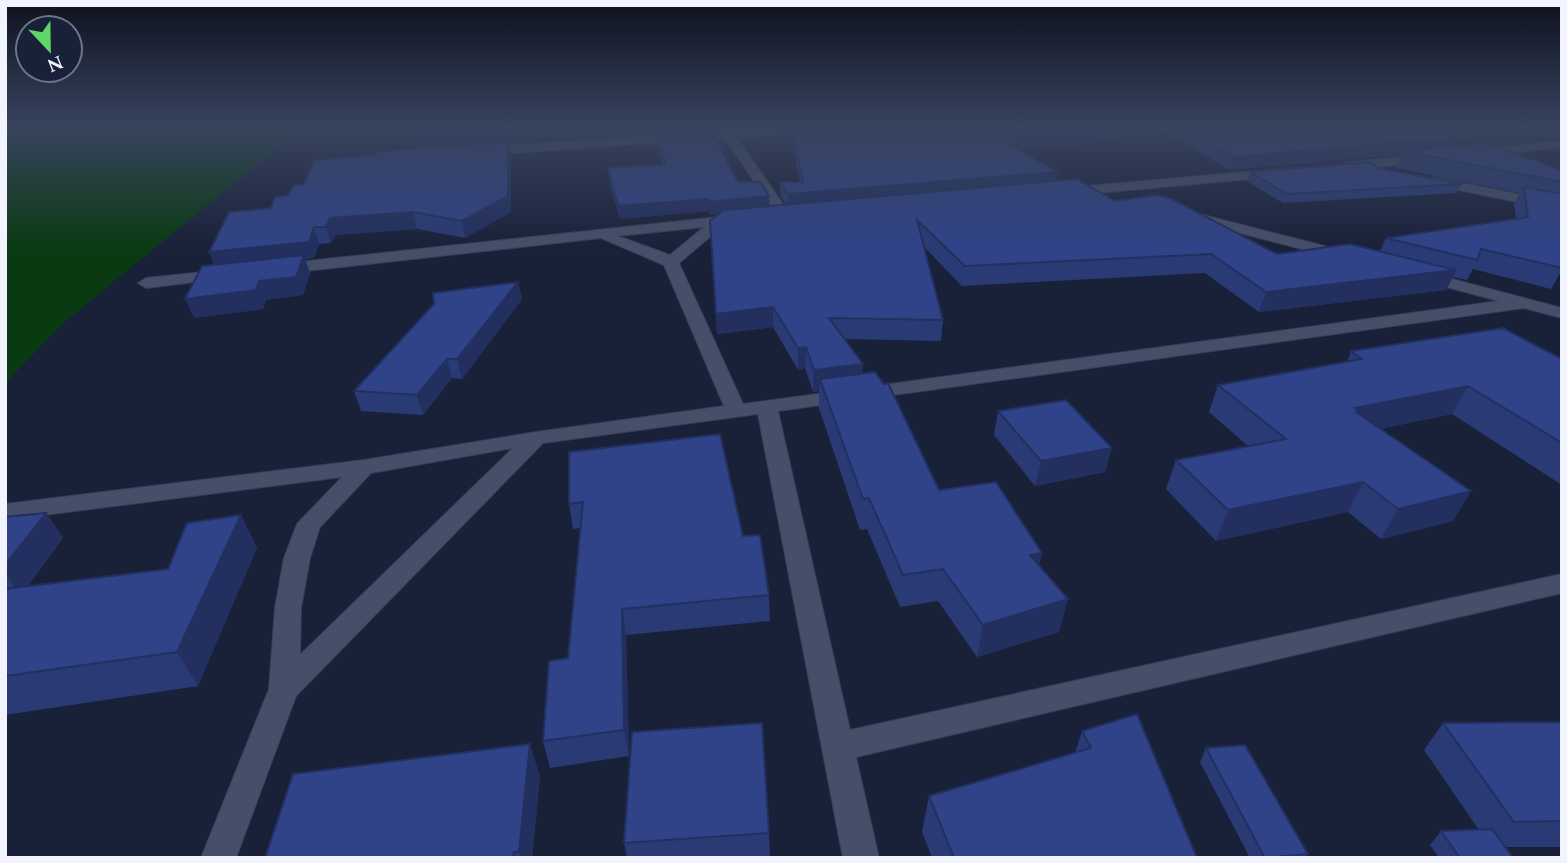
<svg xmlns="http://www.w3.org/2000/svg" width="1567" height="863" font-family="Spectral,serif">
<style>
.green{fill:#0a3a11}
.lines{fill:none;stroke-linecap:round;stroke-linejoin:round}
.minor-casing{stroke:#393d50;stroke-width:2}
.minor{fill:#454f6a;fill-rule:evenodd}
.wall{fill:#293a75}
.shaded-wall{fill:#222f5f}
.building{fill:#304388;stroke:#222f5f;stroke-width:2}
</style>
<rect width="100%" height="100%" fill="#192138"/>
<path class="green" d="M5,128h385l2,2 -109,13 -216,177 -62,63z"/>
<g class="lines">
<defs>
<g id="minor">
<path d="M778,128h50l-5,3 -87,6 54,77 -7,4 -5,-1 -53,-79 -242,17 -6,-4 6,-4z"/>
<path d="M1562,141v6l-85,10 -6,-4 6,-4z"/>
<path d="M1427,154l6,4 -2,3 -86,10 -6,-4 6,-4z"/>
<path d="M1278,169l6,4 -2,3 -216,20 -7,-4 7,-4z"/>
<path d="M1433,177l129,26v8l-133,-27 -2,-3z"/>
<path d="M1188,211l160,41 3,3 -8,5 -160,-42v-6z"/>
<path d="M737,215l5,1v6l-18,3 -45,38 64,141 756,-103 -83,-22 -2,-3 2,-3 6,-2 140,37v10l-38,-10 -746,103 72,319 712,-156v19l-706,164 23,101h-36l-85,-444 -215,29 -247,253 -60,162h-35l68,-169 6,-81 9,-50 13,-34 45,-47 -337,43v-16l359,-44 172,-28 188,-26 -60,-141 -63,-27 -322,36 -8,-5 8,-5zM704,227l-34,28 -52,-19zM513,448l-213,207 1,-47 9,-50 10,-31 51,-54z"/>
<path d="M222,270l8,5 -2,3 -82,10 -8,-5 8,-5z"/>
</g>
</defs>
<use href="#minor" class="minor-casing"/>
<use href="#minor" class="minor"/>
</g>
<g class="wall">
<path d="M791,128h324l-2,13 -94,9 37,31 221,73 103,-3 6,-13 130,-19 -2,-15 6,-11 -124,-25 6,-14 -173,16 -70,-42h310l-3,13 -9,1 -2,4 107,24v100l-11,19 -78,-20 -6,11 -14,-3 -7,13 -187,22 -54,-39 -243,13 -38,-39 19,73 -2,21 -97,-2 19,25 -1,10 77,116 103,63 -3,12 20,67 -82,25 -39,-56 -38,6 -33,-78 -7,1 -41,-122v-17l-6,1 -8,-24 -7,2 -25,-43 -56,7 -7,-113 9,-7 -10,1v-4l-89,8 -11,-39 -1,-12 55,-4 -6,-19 -1,-11 82,48 31,24 17,-1 -6,-10v-13h20l-9,-46z"/>
<path d="M508,143l3,13v56l-46,26 -48,-9 -81,6 -5,8 -12,1 -5,14 -9,1 5,14 -7,22 -37,5 -3,9 -69,9 20,-54 -5,-12 95,-68 71,-29 1,-3 134,-9z"/>
<path d="M1378,168l84,16 -5,9 -174,10 -36,-22 3,-9z"/>
<path d="M518,282l4,17 -60,80 -10,-1 -29,37 -62,-4 -7,-20z"/>
<path d="M1351,351l211,8v126l-110,-71 -72,15 73,92 -72,18 -33,-27 -132,29 -50,-52 10,-29 72,-14 -39,-34 9,-27 129,-23z"/>
<path d="M998,411l107,61 -70,14 -41,-51z"/>
<path d="M569,452l174,84 26,59 1,26 -144,14 3,121 -79,12 -7,-27 25,-83 12,-130 -7,1 -4,-25z"/>
<path d="M46,513l17,25 -36,49 141,-18 73,-54 16,33 -59,138 -193,29v-198z"/>
<path d="M1562,722v125h-57l8,11h-74l-9,-13 11,-14 38,-1 -55,-80 19,-27z"/>
<path d="M1082,731l115,127h-265l-10,-26 7,-36 146,-43z"/>
<path d="M1206,748l102,106 -3,4h-55l-50,-96z"/>
<path d="M540,776l-8,82h-267z"/>
<path d="M769,833l1,25h-143l-3,-15z"/>
</g>
<g class="shaded-wall">
<path d="M510,128v15h-2l3,13v56l-46,26 -3,-17 -52,-71 -3,-14z"/>
<path d="M653,128h52v2l-52,4z"/>
<path d="M1115,129l-2,12 -113,10 2,-12z"/>
<path d="M1472,129l-6,12 -9,1 -3,7 -51,2 -1,3 -173,16 4,-13z"/>
<path d="M1057,172l-2,13 -267,22v-13z"/>
<path d="M769,196v13l-60,6v-13z"/>
<path d="M708,199l1,12 -89,8 -2,-13z"/>
<path d="M413,212l4,17 -81,6 -5,8 -5,-16 4,-9z"/>
<path d="M314,227l5,17 -5,14 -9,1 5,14 -7,22 -37,5 -3,9 -69,9 -9,-19 74,-18 -43,-12 -7,-17z"/>
<path d="M1456,270l-10,20 -187,22 7,-20z"/>
<path d="M518,282l4,17 -60,80 -5,-20z"/>
<path d="M773,307v20l-56,7 -1,-20z"/>
<path d="M806,347l-1,21 -7,2v-22z"/>
<path d="M447,359l5,19 -29,37 -6,-20z"/>
<path d="M863,364l-2,21 -41,-6 -1,12 -6,1 1,-22z"/>
<path d="M1468,386l-16,28 -104,21 7,-27z"/>
<path d="M1112,448l-7,24 -70,14 6,-25z"/>
<path d="M1363,482l-15,30 -132,29 12,-31z"/>
<path d="M1471,491l-18,30 -72,18 17,-30z"/>
<path d="M46,513l17,25 -42,57 -16,-21v-9z"/>
<path d="M241,515l16,33 -59,138 -21,-34z"/>
<path d="M1042,553l-8,32 -4,-30z"/>
<path d="M1068,599l-9,33 -82,25 6,-32z"/>
<path d="M622,609l4,26 3,121 -5,-26z"/>
<path d="M530,744l10,32 -8,82h-11l-2,-7z"/>
</g>
<g class="building">
<path d="M408,128h100v2l-101,6z"/>
<path d="M792,128h323v1l-113,10 55,33 -269,22 -8,-12h23z"/>
<path d="M1182,128h287l3,1 -28,2 15,6 -226,20z"/>
<path d="M711,130l27,52h22l9,14 -60,6 -1,-3 -90,7 -10,-38 58,-4 -10,-30z"/>
<path d="M508,142v54l-46,25 -49,-9 -83,6 -4,9h-12l-5,15 -100,10 20,-40 42,-4 4,-11 13,-2 6,-10 10,-1 10,-24 61,-5 1,-3 29,-3z"/>
<path d="M1486,143l76,27v12l-159,-31z"/>
<path d="M1371,162l7,6 84,16 -175,10 -37,-22z"/>
<path d="M1077,179l38,22 41,-6 16,4 105,55 73,-10 106,26 -190,22 -55,-38 -246,12 -48,-46 26,100 -114,-2 34,46 -49,6 -8,-23 -8,1 -25,-41 -57,7 -6,-93 14,-11z"/>
<path d="M1524,187l38,7v74l-81,-19 -4,11 -91,-22 142,-21z"/>
<path d="M304,255l-8,22 -37,4 -3,9 -71,9 17,-33z"/>
<path d="M518,282l-61,77h-10l-30,36 -63,-4 80,-87 -1,-11z"/>
<path d="M1503,328l59,31v84l-94,-57 -113,22 4,3 -3,1 115,79 -73,18 -35,-27 -135,28 -52,-50 110,-21 -68,-54 144,-26 -11,-8z"/>
<path d="M875,372l9,12 4,-1 51,107 57,-8 46,71 -12,2 38,44 -85,26 -40,-56 -40,6 -34,-77 -6,1 -43,-120z"/>
<path d="M1066,400l46,48 -71,13 -43,-50z"/>
<path d="M720,434l23,102 17,-1 9,60 -147,14 2,121 -81,11 6,-80 19,-3 15,-156 -14,2v-52z"/>
<path d="M46,513l-41,52v-48z"/>
<path d="M241,515l-64,137 -172,24v-87l163,-20 19,-46z"/>
<path d="M1137,714l60,144h-243l-25,-62 162,-48 -9,-17z"/>
<path d="M1562,722v99l-48,1 -71,-99z"/>
<path d="M762,723l7,110 -145,10 8,-111z"/>
<path d="M530,744l-11,107 -5,1 -1,6h-248l28,-84z"/>
<path d="M1245,745l63,109 -43,4 -59,-110z"/>
<path d="M1492,829l21,29h-53l-19,-27z"/>
</g>
<linearGradient id="sky" x2="0" y2="1"><stop stop-color="#0e121f"/><stop offset="0.51" stop-color="#38435e"/><stop offset="1" stop-color="#38435e" stop-opacity="0"/></linearGradient>
<rect width="1567" height="249" fill="url(#sky)"/>
<rect width="1567" height="863" fill="none" stroke="#f1f4fe" stroke-width="14"/>
<g transform="translate(49 49) rotate(158)"><circle r="33" fill="#192138" stroke="#6f7587" stroke-width="2"/>
<path d="M0-5L12 26L0 18L-12 26Z" fill="#60d56a"/>
<text y="-10" font-size="19" font-weight="bold" text-anchor="middle" fill="#f1f4fe">N</text>
</g>
</svg>
